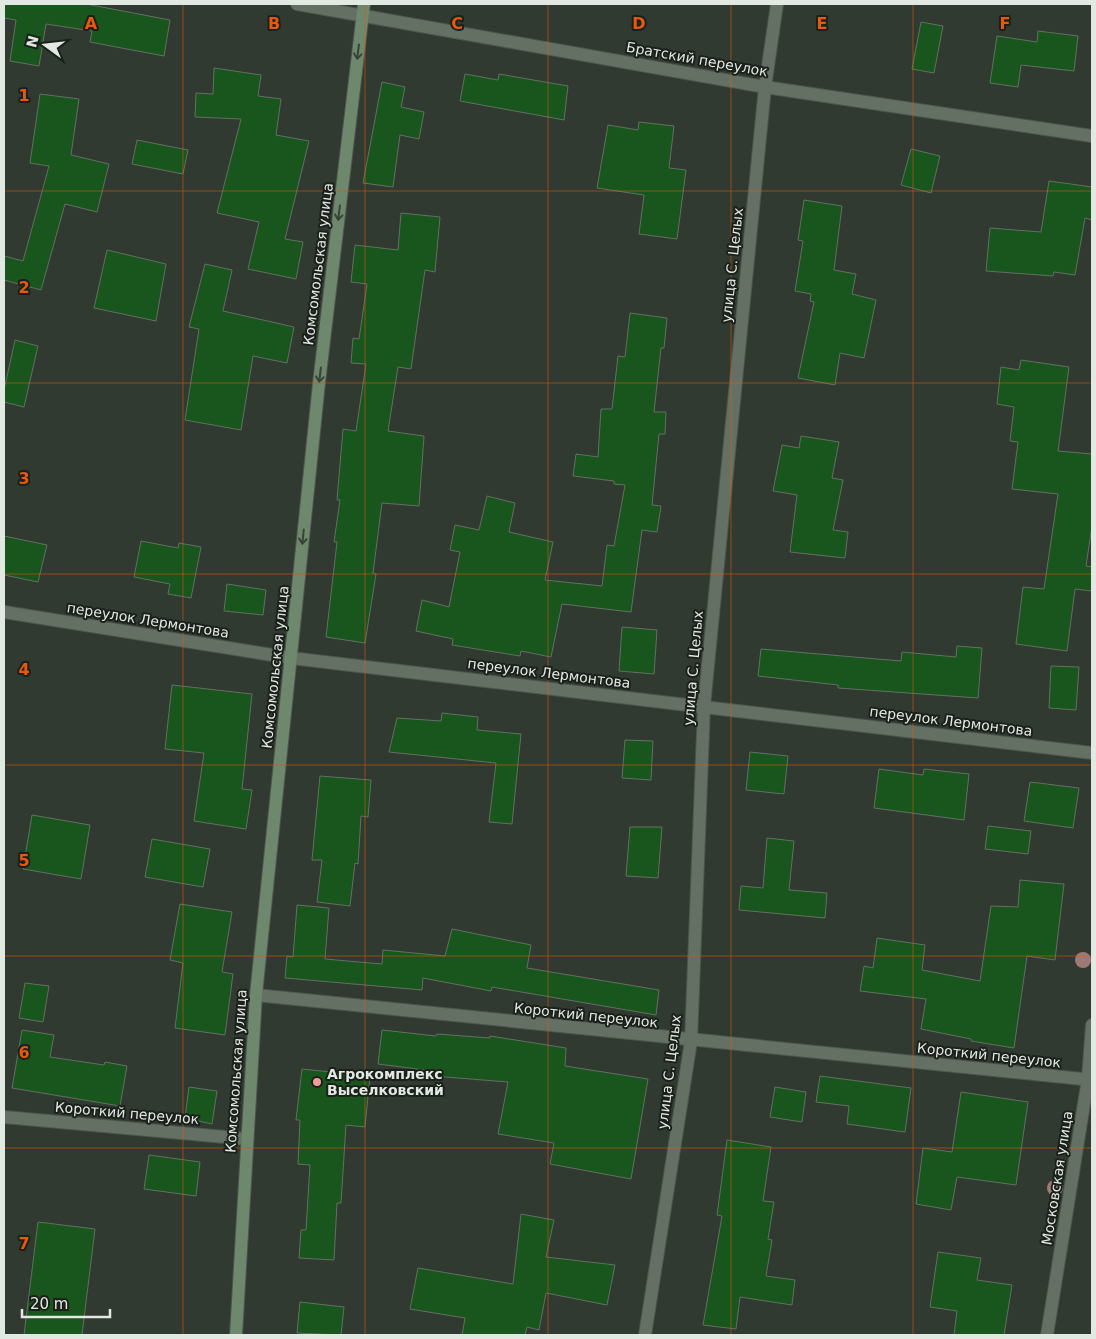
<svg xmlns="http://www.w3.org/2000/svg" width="1096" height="1339" font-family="'DejaVu Sans',sans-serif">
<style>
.building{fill:#18561d;stroke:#646f63}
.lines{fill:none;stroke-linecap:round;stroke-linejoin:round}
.minor-casing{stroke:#4d554d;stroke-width:14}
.secondary-casing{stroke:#4d554d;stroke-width:14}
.minor{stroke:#657065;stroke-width:12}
.secondary{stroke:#6d886d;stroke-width:12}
.tree{fill:#9d7a75}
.oneway{stroke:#384438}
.grid{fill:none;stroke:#e8590c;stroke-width:1;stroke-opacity:0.55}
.poi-dot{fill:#f59b99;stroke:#1b201b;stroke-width:2}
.labels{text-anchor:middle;stroke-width:4;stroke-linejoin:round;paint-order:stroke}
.street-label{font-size:14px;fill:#e2e8e2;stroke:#1b201b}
.poi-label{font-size:14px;font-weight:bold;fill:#e2e8e2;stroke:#1b201b;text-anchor:start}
.grid-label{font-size:16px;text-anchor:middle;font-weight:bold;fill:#e8590c;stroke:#1b201b;stroke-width:4;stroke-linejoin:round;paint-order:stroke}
</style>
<rect width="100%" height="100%" fill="#303a30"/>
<g class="building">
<path d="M4,4h82l84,16 -6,36 -74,-14 2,-11 -46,-7 -7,42 -29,-5 6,-41 -12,-2z"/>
<path d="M921,22l22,4 -9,47 -22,-4z"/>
<path d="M1038,31l40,5 -4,35 -53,-6 -3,22 -28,-4 7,-47 40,6z"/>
<path d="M214,68l47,7 -3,21 23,3 -5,36 33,6 -24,98 18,3 -7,37 -48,-10 11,-47 -42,-9 24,-94 -46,-2 1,-24 17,1z"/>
<path d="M465,74l33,6 1,-6 69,12 -4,34 -104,-19z"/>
<path d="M382,82l23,5 -4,20 23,5 -5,27 -19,-4 -7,52 -30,-4z"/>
<path d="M40,94l39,5 -8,56 38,9 -12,48 -32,-8 -24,86 -37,-10v-24l19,5 26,-95 -19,-3z"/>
<path d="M639,122l35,4 -5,42 17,2 -9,69 -38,-5 5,-39 -47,-7 11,-63 30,5z"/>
<path d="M137,140l51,10 -5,24 -51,-10z"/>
<path d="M911,149l29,7 -9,37 -30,-8z"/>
<path d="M1049,181l43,6v33l-7,-2 -10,57 -21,-3 -1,4 -67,-5 4,-43 51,4z"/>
<path d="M804,200l38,6 -8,64 22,4 -4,20 24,6 -12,58 -24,-5 -5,32 -37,-7 16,-76 -4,-1 1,-7 -16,-3 8,-50 -5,-1z"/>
<path d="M401,213l39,4 -5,55 -10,-2 -14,99 -13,-2 -10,64 36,5 -5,70 -37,-3 -9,70 3,1 -11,69 -39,-6 11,-95h-3l6,-42h-3l6,-71 13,2 10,-67 -15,-1 2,-25 6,1 8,-55 -16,-2 4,-37 43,5z"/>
<path d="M107,250l59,14 -10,57 -62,-13z"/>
<path d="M205,264l27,6 -9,41 71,16 -7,36 -34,-7 -12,74 -56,-10 14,-91 -10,-2z"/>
<path d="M630,313l37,5 -3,30h-3l-7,64h12l-1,22h-6l-7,71 9,1 -4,26 -15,-2 -11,82 -69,-8 -11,53 -30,-6 -1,5 -68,-11 1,-6 -37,-8 6,-31 27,7 11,-55 -10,-2 5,-25 24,5 8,-34 28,7 -6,29 44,10 -8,38 57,6 5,-41 7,1 11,-61 -11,-1v-3l-41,-5 3,-22 22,3 3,-48h11l6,-53 7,1z"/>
<path d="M15,340l23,6 -14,61 -20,-5v-12z"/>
<path d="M1021,360l48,7 -11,84 34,3v72l-6,40 6,1v24l-17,-2 -8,62 -51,-7 7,-57 21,2 14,-95 -46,-5 6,-47 -8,-1 4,-34 -17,-3 4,-37 18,3z"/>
<path d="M801,436l38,6 -7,36 11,2 -10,50 15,2 -3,26 -55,-6 7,-57 -24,-4 9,-46 17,3z"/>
<path d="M4,536l43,9 -9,37 -34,-7z"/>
<path d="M141,541l37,7 1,-5 22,4 -10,51 -23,-4 2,-10 -36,-7z"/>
<path d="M227,584l39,6 -3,25 -39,-4z"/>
<path d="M622,627l35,3 -3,44 -35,-3z"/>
<path d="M957,646l25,2 -4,50 -140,-10v-3l-80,-9 3,-27 140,12 1,-9 54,5z"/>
<path d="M1051,666l28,1 -3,43 -27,-2z"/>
<path d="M172,685l80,9 -10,95 10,1 -6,39 -52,-8 10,-68 -39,-4z"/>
<path d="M442,713l36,4 -1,13 44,4 -9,90 -23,-2 7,-59 -107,-11 8,-34 44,3z"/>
<path d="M625,740l28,1 -2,39 -29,-2z"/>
<path d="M750,752l38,4 -4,38 -38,-4z"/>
<path d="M879,769l44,6 1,-6 45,5 -5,46 -90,-12z"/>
<path d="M320,776l51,4 -3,37 -7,-1 -3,48 -3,-1 -5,43 -33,-4 5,-42h-10z"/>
<path d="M1030,782l49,6 -6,40 -49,-7z"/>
<path d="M32,815l58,10 -9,54 -58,-10z"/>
<path d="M988,826l43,5 -3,23 -43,-5z"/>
<path d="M630,827h32l-4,51 -32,-2z"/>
<path d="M767,838l27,3 -5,49 38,3 -2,25 -86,-8 2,-24 22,2z"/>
<path d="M152,839l58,10 -7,38 -58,-10z"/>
<path d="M1020,880l44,4 -9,76 -28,-4 -13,92 -43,-7v-2l-50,-10 5,-30 -66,-8 4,-25 9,2 4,-30 48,7 -3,25 58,11 11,-75 27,1z"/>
<path d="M180,904l52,8 -10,60 11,2 -8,61 -50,-7 8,-65 -13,-3z"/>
<path d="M297,905l32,3 -4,51 57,5 1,-14 62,6 7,-27 79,16 -4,23 132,22 -3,25 -164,-28 -1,4 -68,-13 -1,12 -137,-12 2,-22 6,1z"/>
<path d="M25,983l24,3 -6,36 -24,-4z"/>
<path d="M22,1030l32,5 -4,22 54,8 1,-3 22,4 -7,40 -108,-18z"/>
<path d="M382,1030l54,6 1,-2 53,4v-2l76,12 -1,18 83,13 -17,100 -81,-15 4,-21 -56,-9 10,-52 -75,-6v-5l-55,-7z"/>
<path d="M302,1069l68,7 -5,51 -19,-2 -5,78h-4l-3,57 -35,-2 2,-28h5l4,-65 -12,-1 2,-44h-4z"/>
<path d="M820,1076l91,12 -6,44 -58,-8 2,-18 -33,-4z"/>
<path d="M189,1087l28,4 -5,33 -27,-6z"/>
<path d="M775,1087l31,5 -4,30 -32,-5z"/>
<path d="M961,1092l67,10 -12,83 -59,-8 -6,33 -35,-6 7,-56 29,4z"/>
<path d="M727,1140l44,7 -8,54 11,1 -6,37 4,1 -6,36 29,4 -3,25 -52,-8 -4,32 -33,-4 19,-109 -5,-1z"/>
<path d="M149,1155l51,7 -4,34 -52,-7z"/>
<path d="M521,1214l33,6 -8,37 69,8 -8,40 -61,-12 -7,37 -12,-3 -2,8h-63l3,-17 -55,-9 8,-41 95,16z"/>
<path d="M38,1222l57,7 -13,106h-58z"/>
<path d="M938,1252l43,6 -4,22 35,5 -8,50h-50l3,-24 -27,-4z"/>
<path d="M300,1302l44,5 -3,28 -44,-2z"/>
</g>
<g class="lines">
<defs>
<g id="minor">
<path d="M297,4l468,83 327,49"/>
<path d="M4,612l287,46 801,95"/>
<path d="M256,995l836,85"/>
<path d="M4,1117l243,22"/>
<path d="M645,1335l46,-294 13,-335 61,-619 12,-83"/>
<path d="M1047,1335l41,-256 4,-54"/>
</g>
<path id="secondary" d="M236,1335l20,-340 63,-612 45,-379"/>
</defs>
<use href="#minor" class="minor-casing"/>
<use href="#secondary" class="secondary-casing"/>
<use href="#minor" class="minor"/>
<use href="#secondary" class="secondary"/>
</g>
<g class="tree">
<circle cx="1083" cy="960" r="8"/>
<circle cx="1055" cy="1188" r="8"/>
</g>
<defs><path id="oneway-shaft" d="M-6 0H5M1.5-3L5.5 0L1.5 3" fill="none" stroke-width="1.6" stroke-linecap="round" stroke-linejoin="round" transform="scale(1.25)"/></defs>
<g class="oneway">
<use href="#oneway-shaft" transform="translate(358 52) rotate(97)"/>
<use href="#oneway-shaft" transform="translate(339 213) rotate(97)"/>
<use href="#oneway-shaft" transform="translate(320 375) rotate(97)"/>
<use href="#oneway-shaft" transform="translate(303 537) rotate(96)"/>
</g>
<path class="grid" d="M183,4v1331M365,4v1331M548,4v1331M731,4v1331M913,4v1331M4,191h1088M4,383h1088M4,574h1088M4,765h1088M4,956h1088M4,1148h1088"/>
<circle class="poi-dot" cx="317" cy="1082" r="5"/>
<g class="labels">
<g class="street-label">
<text transform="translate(697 59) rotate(10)" y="5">Братский переулок</text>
<text transform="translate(318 264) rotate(-83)" y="5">Комсомольская улица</text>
<text transform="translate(732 265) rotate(-84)" y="5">улица С. Целых</text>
<text transform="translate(148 620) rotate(9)" y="5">переулок Лермонтова</text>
<text transform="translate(275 667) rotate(-84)" y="5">Комсомольская улица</text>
<text transform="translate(693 668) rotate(-85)" y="5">улица С. Целых</text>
<text transform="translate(549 673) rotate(7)" y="5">переулок Лермонтова</text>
<text transform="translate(951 721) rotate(7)" y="5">переулок Лермонтова</text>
<text transform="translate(586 1015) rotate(6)" y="5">Короткий переулок</text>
<text transform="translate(989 1055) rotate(6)" y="5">Короткий переулок</text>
<text transform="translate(236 1071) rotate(-86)" y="5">Комсомольская улица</text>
<text transform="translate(669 1072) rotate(-83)" y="5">улица С. Целых</text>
<text transform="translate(127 1113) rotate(5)" y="5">Короткий переулок</text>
<text transform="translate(1057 1178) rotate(-81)" y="5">Московская улица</text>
</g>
<g class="poi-label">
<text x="327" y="1079">Агрокомплекс<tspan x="327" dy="16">Выселковский</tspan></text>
</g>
</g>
<g class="grid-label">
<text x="91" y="29">A</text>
<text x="274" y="29">B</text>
<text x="457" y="29">C</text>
<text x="639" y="29">D</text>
<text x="822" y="29">E</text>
<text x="1005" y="29">F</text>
<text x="24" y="101">1</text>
<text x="24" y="293">2</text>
<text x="24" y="484">3</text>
<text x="24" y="675">4</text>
<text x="24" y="866">5</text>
<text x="24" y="1058">6</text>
<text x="24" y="1249">7</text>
</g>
<rect width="1096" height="1339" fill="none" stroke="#e2e8e2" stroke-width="10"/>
<g transform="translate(45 45) rotate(285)" stroke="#1b201b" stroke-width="4" paint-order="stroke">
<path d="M0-4L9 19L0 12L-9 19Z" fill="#e2e8e2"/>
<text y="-8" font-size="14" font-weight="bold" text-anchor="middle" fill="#e2e8e2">N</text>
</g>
<path d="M22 1309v8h88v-8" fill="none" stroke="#e2e8e2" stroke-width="2.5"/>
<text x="30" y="1309" font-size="15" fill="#e2e8e2" stroke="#1b201b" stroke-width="4" paint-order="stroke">20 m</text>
</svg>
